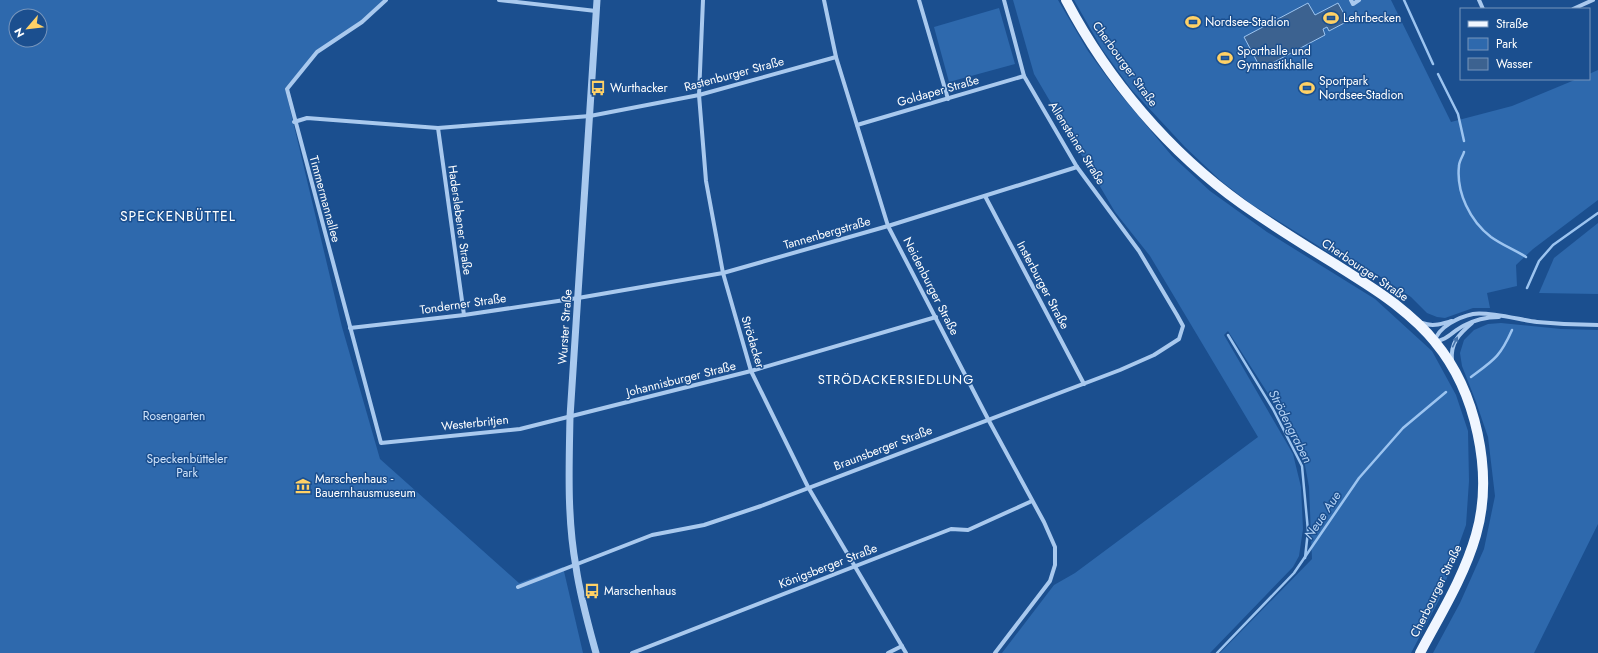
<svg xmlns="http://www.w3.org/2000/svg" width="1598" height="653" font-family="Jost,sans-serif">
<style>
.green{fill:#2e69ad;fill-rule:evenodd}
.water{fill:#3c6290;stroke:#9cc4f0}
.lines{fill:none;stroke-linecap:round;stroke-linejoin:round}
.stream{stroke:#9cc4f0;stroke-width:2.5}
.minor{stroke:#a9c9ee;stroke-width:4}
.tertiary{stroke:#a9c9ee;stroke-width:7}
.primary{stroke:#f0f6ff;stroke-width:10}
.oneway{fill:#4674ac}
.labels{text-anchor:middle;stroke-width:3;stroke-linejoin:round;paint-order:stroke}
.poi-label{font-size:12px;fill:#fff;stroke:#1b4f8f;text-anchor:start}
.street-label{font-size:12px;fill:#fff;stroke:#1b4f8f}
.park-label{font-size:12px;fill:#cfe3fa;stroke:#1b4f8f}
.neighbourhood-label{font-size:13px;letter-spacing:1px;fill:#fff;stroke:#1b4f8f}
.water-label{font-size:13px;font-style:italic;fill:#b5d3f5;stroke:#1b4f8f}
.quarter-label{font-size:14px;letter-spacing:1px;fill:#fff;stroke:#1b4f8f}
</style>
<rect width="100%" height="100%" fill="#1b4f8f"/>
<g class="green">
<path d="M0,0h384l-22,20 -45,31 -32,37 57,239 38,132 139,124 44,-16 20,86h-583zM16,16h24v24h-24z"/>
<path d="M1013,0h45l30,51 27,37 57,68 38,35 57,41 108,67 57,52 24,44 12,36 1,50 -3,44 -27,75 -28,53h-191l92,-94 -3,-72 -4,-22 -5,-14 -24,-45 -48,-75 -4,4 69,119 8,33 2,42 -4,27 -6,11 -83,86h-208l52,-68 21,-12 183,-136 -108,-181 -35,-44 -81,-138z"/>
<path d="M1074,0h317l60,122 61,-16 65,-27h12v-5l9,-4v130l-65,49 -17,16 1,21 -30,7 3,15h-17l-28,10 -8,-1 -10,-4 -16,-16 -38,-25 -37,-15 -85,-53 -30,-23 -36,-34 -54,-58 -29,-40z"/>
<path d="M999,8l16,56 -66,18 -15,-55z"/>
<path d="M1598,223v71l-59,-1 15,-35z"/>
<path d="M1501,323l60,6 37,1v194l-64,129h-101l27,-50 24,-54 11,-53 -7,-59 -12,-35 -14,-36 -2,-13 4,-13 10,-10 14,-6z"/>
</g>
<path class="water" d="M1308,3l7,12 23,-12 10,18 -19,10 -2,-4 -4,2 2,6 -64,34 -17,-32z"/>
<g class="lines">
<g class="stream">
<path d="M1404,0l29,64"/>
<path d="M1438,74l20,40 6,27"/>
<path d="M1464,152c-1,4 -5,9 -5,14 -3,26 11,55 32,71 11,8 24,13 35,20"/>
<path d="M1527,288l12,-27 14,-16 45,-32"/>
<path d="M1228,335l45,74 29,57 6,65 -3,27"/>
<path d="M1471,377c23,-17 29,-20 41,-47"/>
<path d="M1217,653l77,-80 65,-95 44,-50 43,-36"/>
</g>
<g class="minor">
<path d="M386,0l-24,22 -45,30 -30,37 94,354 139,-14 231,-58 185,-54"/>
<path d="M499,0l97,11"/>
<path d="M703,0l-4,95 7,86 17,92 28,98 57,116 98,166"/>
<path d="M824,0l12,57 52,169 100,193 56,103 11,25v18l-5,16 -55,72"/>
<path d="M919,0l29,99"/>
<path d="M1351,0l2,4 6,-4"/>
<path d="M1479,0l4,9"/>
<path d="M1573,9l20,-9"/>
<path d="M294,122l13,-4 131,10 152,-12 109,-21 137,-38"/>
<path d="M857,125l167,-49"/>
<path d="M438,128l26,187"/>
<path d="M985,196l99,188"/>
<path d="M1499,317c-13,0 -25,3 -36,9 -10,5 -17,15 -28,15 3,-14 24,-24 38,-27 15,-3 47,6 64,8 20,2 40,3 61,3"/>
<path d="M1422,323c11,4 19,1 30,-2"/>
<path d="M350,328l114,-13 114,-17 145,-25 165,-47 189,-59"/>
<path d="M1452,361c-2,-18 7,-27 20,-38"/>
<path d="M518,587l134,-52 52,-10 57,-19 359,-136 34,-15 25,-16 4,-13 -6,-11 -38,-64 -62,-84 -53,-91 -20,-76"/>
<path d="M632,653l319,-124 17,1 64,-29"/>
<path d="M888,653l14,-7"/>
</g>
<path class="tertiary" d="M596,653c-8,-29 -16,-57 -20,-86 -9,-49 -7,-100 -6,-150l27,-417"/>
<path class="primary" d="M1066,0c42,80 103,152 176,204 30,21 62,41 93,60 20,13 41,25 60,40 14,11 29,24 40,38 41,49 59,131 41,193 -12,42 -36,80 -56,118"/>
</g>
<defs><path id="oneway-solid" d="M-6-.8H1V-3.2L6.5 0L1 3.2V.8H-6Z"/></defs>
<use class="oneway" href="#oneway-solid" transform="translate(1455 342) rotate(-64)"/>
<defs>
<symbol id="stadium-bare" viewBox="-9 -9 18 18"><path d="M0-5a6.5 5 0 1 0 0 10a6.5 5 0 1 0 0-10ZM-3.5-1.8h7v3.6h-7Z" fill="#ffd166" stroke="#1b4f8f" stroke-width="2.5" paint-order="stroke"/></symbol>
<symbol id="bus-bare" viewBox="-9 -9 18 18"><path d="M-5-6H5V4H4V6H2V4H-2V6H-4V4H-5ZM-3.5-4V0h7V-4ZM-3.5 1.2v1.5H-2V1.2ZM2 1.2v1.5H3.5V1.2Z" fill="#ffd166" stroke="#1b4f8f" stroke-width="2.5" paint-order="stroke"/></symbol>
<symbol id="museum-bare" viewBox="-9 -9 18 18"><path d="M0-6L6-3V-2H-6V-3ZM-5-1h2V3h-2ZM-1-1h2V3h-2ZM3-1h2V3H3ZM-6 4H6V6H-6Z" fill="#ffd166" stroke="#1b4f8f" stroke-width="2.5" paint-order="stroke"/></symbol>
</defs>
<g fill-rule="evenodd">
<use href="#stadium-bare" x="1320" y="7" width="22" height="22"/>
<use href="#stadium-bare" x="1182" y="11" width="22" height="22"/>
<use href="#stadium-bare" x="1214" y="47" width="22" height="22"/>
<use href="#bus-bare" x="587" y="77" width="22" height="22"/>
<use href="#stadium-bare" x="1296" y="77" width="22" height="22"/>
<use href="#museum-bare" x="292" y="475" width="22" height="22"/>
<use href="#bus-bare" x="581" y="580" width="22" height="22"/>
</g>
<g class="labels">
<g class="poi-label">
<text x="1343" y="22">Lehrbecken</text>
<text x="1205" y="26">Nordsee-Stadion</text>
<text x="1237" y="55">Sporthalle und<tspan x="1237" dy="14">Gymnastikhalle</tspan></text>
<text x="1319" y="85">Sportpark<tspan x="1319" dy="14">Nordsee-Stadion</tspan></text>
<text x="610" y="92">Wurthacker</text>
<text x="315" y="483">Marschenhaus -<tspan x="315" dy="14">Bauernhausmuseum</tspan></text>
<text x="604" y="595">Marschenhaus</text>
</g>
<g class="street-label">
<text transform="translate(1125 64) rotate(54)" y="4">Cherbourger Straße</text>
<text transform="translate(734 74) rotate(-15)" y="4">Rastenburger Straße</text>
<text transform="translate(938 91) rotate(-16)" y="4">Goldaper Straße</text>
<text transform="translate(1077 143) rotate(58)" y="4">Allensteiner Straße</text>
<text transform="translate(325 199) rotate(75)" y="4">Timmermannallee</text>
<text transform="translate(460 220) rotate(82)" y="4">Haderslebener Straße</text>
<text transform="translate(827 233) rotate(-16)" y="4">Tannenbergstraße</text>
<text transform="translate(1365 270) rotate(34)" y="4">Cherbourger Straße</text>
<text transform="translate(1043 285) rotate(62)" y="4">Insterburger Straße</text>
<text transform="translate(931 286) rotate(63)" y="4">Neidenburger Straße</text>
<text transform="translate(463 304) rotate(-8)" y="4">Tonderner Straße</text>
<text transform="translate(565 327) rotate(-86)" y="4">Wurster Straße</text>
<text transform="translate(753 342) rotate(73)" y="4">Strödacker</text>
<text transform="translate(681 379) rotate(-14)" y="4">Johannisburger Straße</text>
<text transform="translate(475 423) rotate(-6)" y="4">Westerbritjen</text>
<text transform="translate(883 448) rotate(-21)" y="4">Braunsberger Straße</text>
<text transform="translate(828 566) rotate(-21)" y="4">Königsberger Straße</text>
<text transform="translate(1436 591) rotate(-64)" y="4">Cherbourger Straße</text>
</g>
<g class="park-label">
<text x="174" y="420">Rosengarten</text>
<text x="187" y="463">Speckenbütteler<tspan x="187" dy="14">Park</tspan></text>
</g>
<g class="neighbourhood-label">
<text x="896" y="384">STRÖDACKERSIEDLUNG</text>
</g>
<g class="water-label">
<text transform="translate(1291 426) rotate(63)" y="5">Strödengraben</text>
<text transform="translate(1322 515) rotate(-56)" y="5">Neue Aue</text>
</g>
<g class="quarter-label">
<text x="178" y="221">SPECKENBÜTTEL</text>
</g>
</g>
<rect x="1460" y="8" width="130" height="72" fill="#1b4f8f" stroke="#7695bc"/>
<rect x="1468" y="21" width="20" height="6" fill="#f0f6ff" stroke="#7695bc"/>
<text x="1496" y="28" font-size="12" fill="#ffffff">Straße</text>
<rect x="1468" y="38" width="20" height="12" fill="#2e69ad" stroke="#7695bc"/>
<text x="1496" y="48" font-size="12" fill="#ffffff">Park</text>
<rect x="1468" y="58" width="20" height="12" fill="#3c6290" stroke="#7695bc"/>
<text x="1496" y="68" font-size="12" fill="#ffffff">Wasser</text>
<g transform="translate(28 28) rotate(242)"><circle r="19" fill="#1b4f8f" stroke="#7695bc"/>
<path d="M0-3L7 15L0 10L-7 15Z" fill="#ffd166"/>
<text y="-6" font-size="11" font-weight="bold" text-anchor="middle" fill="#ffffff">N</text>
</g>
</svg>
